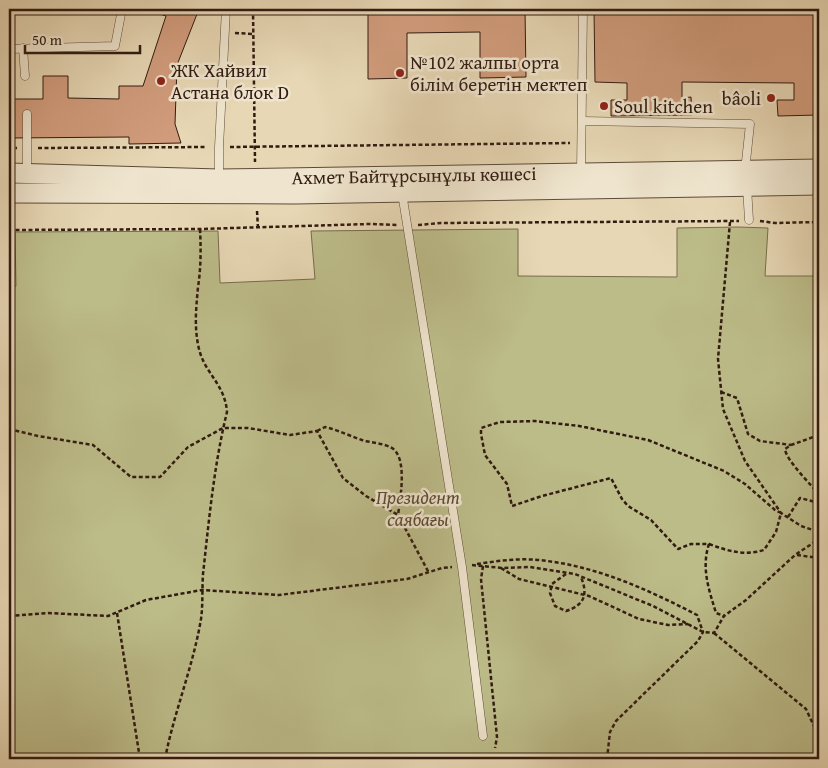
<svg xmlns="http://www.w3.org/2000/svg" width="828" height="768" font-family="'Gentium Book Plus',serif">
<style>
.green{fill:#bcbc89;stroke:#766c4d}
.building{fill:#d19c7c;stroke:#311b11}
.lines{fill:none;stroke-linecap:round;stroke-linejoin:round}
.service-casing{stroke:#5e4a3a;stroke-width:9}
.tertiary-casing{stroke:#5e4a3a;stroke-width:21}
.path{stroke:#311b11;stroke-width:2.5;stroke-dasharray:4 2.5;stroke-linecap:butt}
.service{stroke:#efe5ce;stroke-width:8}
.tertiary{stroke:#efe5ce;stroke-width:19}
.poi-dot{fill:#8f2418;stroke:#efe5ce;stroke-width:2}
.labels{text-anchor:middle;stroke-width:5;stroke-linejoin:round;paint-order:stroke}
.poi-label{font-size:19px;fill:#311b11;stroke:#efe5ce;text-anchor:start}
.street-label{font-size:19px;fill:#311b11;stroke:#efe5ce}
.park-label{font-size:19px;font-style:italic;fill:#5b4b35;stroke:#efe5ce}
</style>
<rect width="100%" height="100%" fill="#e7d7b4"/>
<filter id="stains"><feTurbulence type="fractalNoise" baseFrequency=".004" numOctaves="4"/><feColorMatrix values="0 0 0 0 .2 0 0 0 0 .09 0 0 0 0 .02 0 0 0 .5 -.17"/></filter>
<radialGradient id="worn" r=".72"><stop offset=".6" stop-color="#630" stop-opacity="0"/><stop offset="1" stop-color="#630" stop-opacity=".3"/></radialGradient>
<path class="green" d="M738,227l30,1 -3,48h54v483h-810v-473h7l-1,-54 203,-1 2,52 95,-4 -4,-48 207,-2v47l159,1v-49z"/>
<g class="building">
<path d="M148,9h51l-22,56 -2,59 6,19 -52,1v-7l-120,1v-39h34v-23h25v22l51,1v-13h24l23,-70 -19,-6z"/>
<path d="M368,9h157l1,68 -46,1v-46l-73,1v45l-39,1z"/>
<path d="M594,9h225v106l-41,1 -1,-16h17v-17l-112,-1v16l9,-1 1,18 -81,1v-16h16v-17l-32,-1z"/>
</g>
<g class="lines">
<defs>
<g id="service">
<path d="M23,48l2,28"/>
<path d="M9,49l106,-3 7,-37"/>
<path d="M582,121l168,3 -5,47"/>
<path d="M581,172l2,-163"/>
<path d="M27,173v-59"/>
<path d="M219,179v-32l7,-138"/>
<path d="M747,187l2,33"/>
<path d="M402,193l60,374 21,169"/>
</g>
<g id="tertiary">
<path d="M9,173l210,6 600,-10"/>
<path d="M9,193l286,1 524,-9"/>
</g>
</defs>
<use href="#service" class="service-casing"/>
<use href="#tertiary" class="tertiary-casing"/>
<g class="path">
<path d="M253,9l2,153"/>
<path d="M235,33l19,1"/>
<path d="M230,147l340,-4"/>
<path d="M9,148h8"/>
<path d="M38,148l169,-1"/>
<path d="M257,211l1,17"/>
<path d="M760,221l15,2 44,-1"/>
<path d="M730,222l-12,137 5,50 22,52 36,52 20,13 18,6"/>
<path d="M418,225l23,-2 298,-2"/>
<path d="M9,230l191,-1 170,-5 27,1"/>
<path d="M721,392l16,6 11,36 12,7 31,4"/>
<path d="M9,429l29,7 55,9 38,32h29l28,-30 35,-19h25l42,7 27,-4 26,47 23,18 32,19 31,58"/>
<path d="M317,431l8,-4c13,3 25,9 37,13 10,3 21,3 30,8 16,10 8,52 6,67"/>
<path d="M819,435l-28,10 -6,4c1,11 26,36 34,45"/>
<path d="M788,517l12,-19 19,5"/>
<path d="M709,544c19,7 35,12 55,6l12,-18 5,-19 -6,-3 -30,-26 -21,-13 -76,-31 -69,-14 -44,-5 -35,1 -19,6v6l4,21 22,29 5,22 30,-10 69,-18 11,21 6,7 23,14 27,29 13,-5h18c-8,24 0,46 7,69l8,3"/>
<path d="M797,555l22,3"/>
<path d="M477,564c20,-3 41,-6 61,-4 56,5 109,29 159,55l6,17 -5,9 -82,80 -6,11 -3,27"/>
<path d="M472,565l30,3 28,-1 45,7 78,32 50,26 11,1 10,-17 22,-16 49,-45 24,-16"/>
<path d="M483,566l-2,13 16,158 -2,11"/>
<path d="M501,568l18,11 70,17 50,23 29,6 20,-1"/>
<path d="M566,574l-14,10 -2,9 5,13 11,5c19,-6 22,-17 15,-34"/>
<path d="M117,613l23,146"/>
<path d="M9,616l39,-3 60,3 38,-16 56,-10 77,5 128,-16 35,-11 10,-1"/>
<path d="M714,633l92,76 13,28"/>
<path d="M165,759c9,-47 28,-92 36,-140 2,-14 1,-30 2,-45 6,-54 11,-109 24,-162 -2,-28 -22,-38 -28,-63 -5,-21 -3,-40 -1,-62 3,-19 3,-39 2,-58"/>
</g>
<use href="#service" class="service"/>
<use href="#tertiary" class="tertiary"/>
</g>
<g class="poi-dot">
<circle cx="400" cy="73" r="5"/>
<circle cx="161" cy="81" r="5"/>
<circle cx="771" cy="98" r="5"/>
<circle cx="604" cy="106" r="5"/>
</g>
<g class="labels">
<g class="poi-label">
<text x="410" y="69">№102 жалпы орта<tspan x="410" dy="22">білім беретін мектеп</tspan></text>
<text x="171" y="77">ЖК Хайвил<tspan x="171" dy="22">Астана блок D</tspan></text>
<text x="761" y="105" text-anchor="end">bâoli</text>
<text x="614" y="113">Soul kitchen</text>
</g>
<g class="street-label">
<text transform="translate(414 175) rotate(-1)" y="7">Ахмет Байтұрсынұлы көшесі</text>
</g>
<g class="park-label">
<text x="418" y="504">Президент<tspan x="418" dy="22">саябағы</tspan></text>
</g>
</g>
<rect width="828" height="768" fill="none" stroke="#e7d7b4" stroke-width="30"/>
<rect x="10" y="10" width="808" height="748" fill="none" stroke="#311b11" stroke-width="2.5"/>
<rect x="15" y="15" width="798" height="738" fill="none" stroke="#311b11"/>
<path d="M25 45v8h115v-8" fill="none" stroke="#311b11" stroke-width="2.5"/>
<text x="32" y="45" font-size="15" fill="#311b11" stroke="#efe5ce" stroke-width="4" paint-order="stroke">50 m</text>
<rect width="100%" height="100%" filter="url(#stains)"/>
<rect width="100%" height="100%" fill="url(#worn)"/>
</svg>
